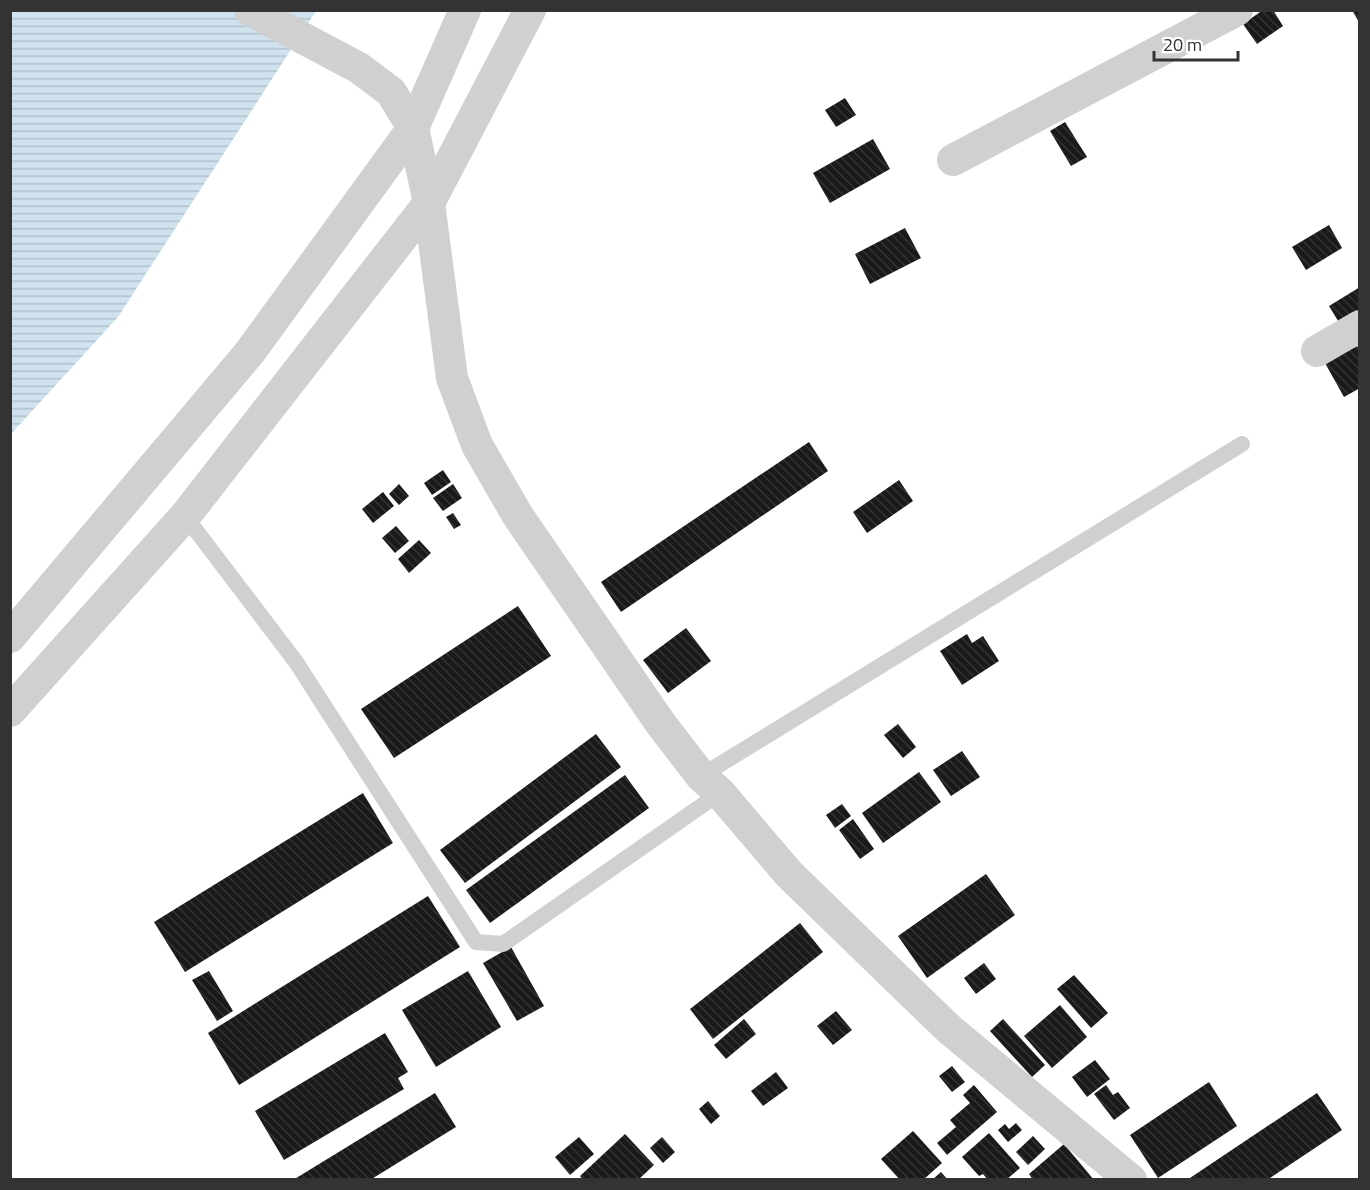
<svg xmlns="http://www.w3.org/2000/svg" width="1370" height="1190" font-family="'Titillium Web',sans-serif">
<style>
.water{fill:url(#water-rules)}
.building{fill:url(#building-back-hatch)}
.lines{fill:none;stroke-linecap:round;stroke-linejoin:round}
.lane{stroke:#d0d0d0;stroke-width:16}
.street{stroke:#d0d0d0;stroke-width:32}
</style>
<defs>
<pattern id="water-rules" width="6" height="5" patternUnits="userSpaceOnUse" patternTransform="scale(1.5)"><rect width="6" height="5" fill="#cfe2ee"/><path d="M0 2.5h6" fill="none" stroke="#b2c2cd"/></pattern>
<pattern id="building-back-hatch" width="6" height="6" patternUnits="userSpaceOnUse" patternTransform="scale(1.5)"><rect width="6" height="6" fill="#1a1a1a"/><path d="M-1 5l2 2M0 0l6 6M5-1l2 2" fill="none" stroke="#333"/></pattern>
</defs>
<rect width="100%" height="100%" fill="#fff"/>
<path class="water" d="M11,11h305l-198,306 -107,117z"/>
<g class="building">
<path d="M1263,10h10l10,16 -26,18 -14,-20z"/>
<path d="M1352,10h8v14z"/>
<path d="M845,98l11,17 -20,12 -11,-17z"/>
<path d="M1065,122l22,35 -16,9 -21,-35z"/>
<path d="M873,139l17,30 -60,34 -17,-30z"/>
<path d="M1329,225l13,23 -36,22 -14,-23z"/>
<path d="M905,228l16,30 -51,26 -15,-30z"/>
<path d="M1360,287v31l-17,11 -14,-23z"/>
<path d="M1357,346l3,5v37l-16,9 -19,-34z"/>
<path d="M809,442l19,29 -207,141 -20,-30z"/>
<path d="M443,470l8,12 -19,13 -8,-12z"/>
<path d="M899,480l14,21 -46,32 -14,-21z"/>
<path d="M399,484l10,12 -10,9 -10,-11z"/>
<path d="M453,484l9,14 -19,13 -10,-13z"/>
<path d="M383,492l11,14 -21,17 -11,-14z"/>
<path d="M453,513l8,12 -7,4 -8,-12z"/>
<path d="M396,526l13,15 -14,12 -13,-15z"/>
<path d="M419,540l12,13 -22,20 -11,-14z"/>
<path d="M518,606l33,50 -157,102 -33,-49z"/>
<path d="M686,628l25,33 -43,32 -25,-33z"/>
<path d="M967,634l5,9 11,-7 16,25 -37,24 -22,-34z"/>
<path d="M898,724l18,23 -13,11 -19,-23z"/>
<path d="M596,734l25,33 -156,116 -25,-33z"/>
<path d="M962,751l18,26 -29,19 -18,-26z"/>
<path d="M919,772l22,30 -58,41 -21,-30z"/>
<path d="M625,775l24,33 -159,115 -24,-33z"/>
<path d="M363,793l30,50 -208,129 -31,-50z"/>
<path d="M842,804l9,12 -16,12 -9,-13z"/>
<path d="M853,819l21,30 -14,10 -21,-29z"/>
<path d="M986,874l29,41 -88,63 -29,-42z"/>
<path d="M428,896l32,51 -221,138 -31,-52z"/>
<path d="M800,923l23,29 -110,87 -23,-30z"/>
<path d="M511,947l33,59 -27,15 -34,-58z"/>
<path d="M984,963l12,16 -20,15 -12,-16z"/>
<path d="M209,971l24,40 -16,10 -25,-41z"/>
<path d="M468,971l33,56 -65,40 -34,-57z"/>
<path d="M1074,975l34,38 -17,15 -34,-39z"/>
<path d="M1060,1005l27,32 -35,31 -28,-32z"/>
<path d="M836,1011l16,19 -19,15 -16,-19z"/>
<path d="M744,1019l12,15 -30,25 -12,-14z"/>
<path d="M1003,1019l42,46 -13,12 -42,-46z"/>
<path d="M385,1033l23,39 -10,6 6,11 -120,71 -29,-49z"/>
<path d="M1095,1060l15,19 -23,18 -15,-20z"/>
<path d="M952,1066l13,16 -13,10 -13,-16z"/>
<path d="M776,1072l12,16 -25,18 -12,-15z"/>
<path d="M1209,1082l28,44 -79,52 -28,-43z"/>
<path d="M974,1085l23,27 -50,43 -10,-12 19,-16 -6,-7 20,-17 -7,-8z"/>
<path d="M1106,1085l7,10 5,-3 12,16 -16,12 -20,-26z"/>
<path d="M435,1093l21,34 -86,53h-77z"/>
<path d="M1317,1093l25,37 -75,50h-80z"/>
<path d="M708,1101l12,15 -9,8 -12,-15z"/>
<path d="M1016,1123l6,7 -14,12 -10,-12 7,-6 4,5z"/>
<path d="M913,1131l29,32 -19,17h-23l-19,-21z"/>
<path d="M989,1133l31,35 -14,12h-18l-5,-6 -4,2 -17,-19z"/>
<path d="M625,1134l29,31 -16,15h-55l-3,-4z"/>
<path d="M1033,1136l12,13 -17,16 -12,-13z"/>
<path d="M579,1137l15,17 -24,21 -15,-18z"/>
<path d="M662,1137l13,15 -12,11 -13,-15z"/>
<path d="M1064,1144l30,36h-61l-4,-6z"/>
<path d="M941,1172l7,8h-16z"/>
</g>
<g class="lines">
<g class="lane">
<path d="M185,516l111,146 180,280 27,2 217,-151"/>
<path d="M701,776l541,-332"/>
</g>
<g class="street">
<path d="M250,10l109,58 32,24 22,36 16,75 23,175 25,67 41,71 143,208 40,52 19,17 69,81 100,97 60,58 182,151"/>
<path d="M953,160l284,-150"/>
<path d="M1317,351l43,-25"/>
<path d="M10,637l240,-285 163,-224 52,-118"/>
<path d="M10,711l175,-195 244,-313 101,-193"/>
</g>
</g>
<rect width="1370" height="1190" fill="none" stroke="#333333" stroke-width="24"/>
<path d="M1154 51v9h84v-9" fill="none" stroke="#333333" stroke-width="3"/>
<text x="1163" y="51" font-size="18" fill="#333333" stroke="#ffffff" stroke-width="4.5" paint-order="stroke">20 m</text>
</svg>
